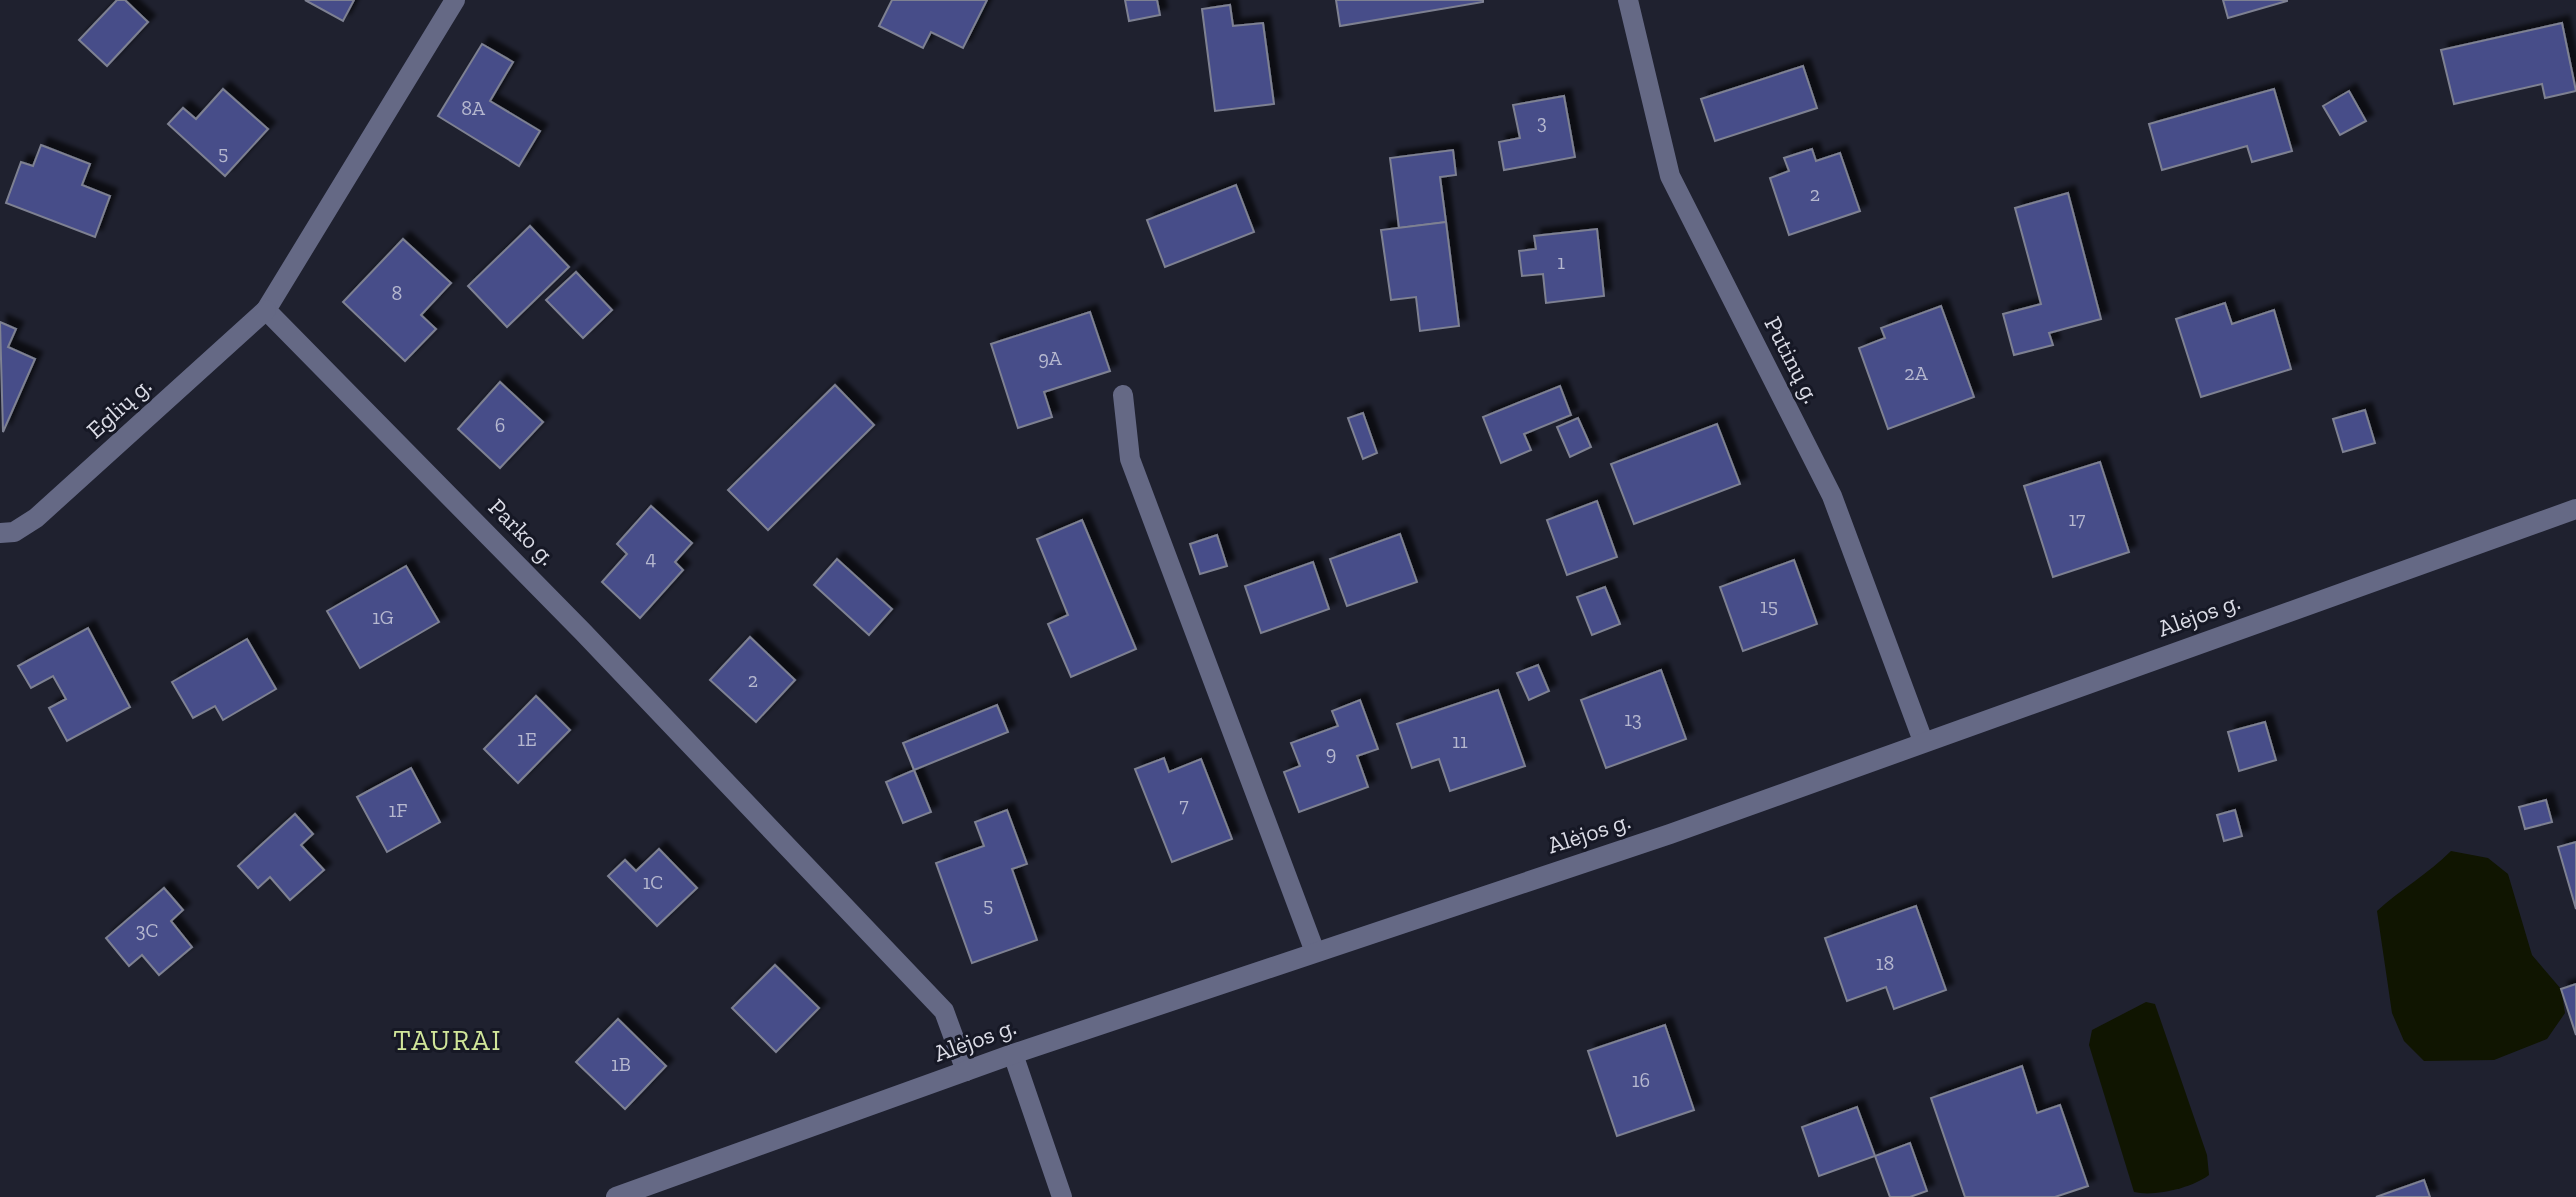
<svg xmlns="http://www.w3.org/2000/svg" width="2576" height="1197" font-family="'Zilla Slab',serif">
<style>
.water{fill:#101501}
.building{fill:#474d89;stroke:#7e8192;stroke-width:2;filter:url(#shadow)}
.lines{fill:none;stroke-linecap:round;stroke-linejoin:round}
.minor{stroke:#656985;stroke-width:20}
.labels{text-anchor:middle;stroke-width:6;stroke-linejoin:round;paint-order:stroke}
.number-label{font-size:20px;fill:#b6b8cf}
.street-label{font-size:24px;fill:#dbdce6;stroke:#161825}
.quarter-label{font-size:28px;letter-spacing:2px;fill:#d1e69a;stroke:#161825}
</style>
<defs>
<filter id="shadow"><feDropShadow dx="7" dy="-7" stdDeviation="2" flood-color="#0009"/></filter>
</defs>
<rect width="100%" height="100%" fill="#1f212f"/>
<g class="water">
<path d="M2451,851l37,7 20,16 24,81 29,34 4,24 -18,26 -53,21 -70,1 -20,-20 -12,-28 -15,-102c24,-22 51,-37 74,-60z"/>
<path d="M2146,1002l9,2 52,151 2,20c-17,13 -55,22 -75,17l-45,-147 3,-15z"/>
</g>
<g class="building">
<path d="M117,0h8l23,22 -41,44 -28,-26z"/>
<path d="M305,0h49l-11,21z"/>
<path d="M892,0h95l-24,48 -32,-16 -8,16 -44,-22z"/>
<path d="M1125,0h32l3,15 -31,6z"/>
<path d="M1336,0h147v2l-143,24z"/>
<path d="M2223,0h64v1l-59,17z"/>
<path d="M1230,5l3,21 30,-3 11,81 -59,7 -13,-102z"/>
<path d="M2562,23l14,68 -31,7 -3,-14 -88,20 -13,-54z"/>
<path d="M482,44l31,18 -23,39 50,30 -21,35 -81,-50z"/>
<path d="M1803,66l14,42 -102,33 -14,-42z"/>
<path d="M223,89l45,40 -43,47 -57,-52 15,-16 13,11z"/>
<path d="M2274,89l18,62 -40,11 -5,-16 -85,24 -13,-46z"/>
<path d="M2349,91l17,30 -26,14 -17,-29z"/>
<path d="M1564,96l11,61 -71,13 -5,-28 21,-4 -7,-33z"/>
<path d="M41,145l49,19 -8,21 28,11 -15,41 -89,-34 15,-41 12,4z"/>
<path d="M1812,149l4,12 24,-8 20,58 -71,24 -19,-57 19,-7 -5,-13z"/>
<path d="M1453,150l3,25 -16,2 6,45 -47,6 -9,-70z"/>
<path d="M1236,185l18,47 -89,35 -18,-47z"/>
<path d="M2068,193l33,126 -52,14 4,12 -39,10 -11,-41 38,-10 -26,-96z"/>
<path d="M1446,222l13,104 -39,5 -4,-34 -25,3 -10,-70z"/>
<path d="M530,226l39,41 -62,60 -39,-41z"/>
<path d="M1597,229l7,67 -58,7 -3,-29 -21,2 -3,-25 17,-2 -2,-13z"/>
<path d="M403,239l48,44 -30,32 15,14 -31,32 -62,-59z"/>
<path d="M576,272l36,38 -29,28 -37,-38z"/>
<path d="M2225,303l7,21 42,-14 17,59 -90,28 -25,-78z"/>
<path d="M1941,306l33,91 -86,32 -29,-81 26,-10 -4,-10z"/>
<path d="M1090,312l20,59 -66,21 8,25 -34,11 -27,-84z"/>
<path d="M0,322l16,7 -8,18 27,12 -32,73z"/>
<path d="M500,382l43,40 -43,46 -42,-39z"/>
<path d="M835,385l39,40 -106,105 -40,-40z"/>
<path d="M1560,386l11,29 -47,19 7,16 -30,13 -18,-46z"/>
<path d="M2365,410l10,33 -32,9 -10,-33z"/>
<path d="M1363,413l14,40 -14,6 -15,-41z"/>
<path d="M1578,418l13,29 -21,10 -13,-30z"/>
<path d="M1717,424l23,60 -106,40 -23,-60z"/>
<path d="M2100,462l29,90 -76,25 -29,-91z"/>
<path d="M1597,501l20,56 -50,18 -20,-55z"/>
<path d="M651,506l41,37 -17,19 8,8 -43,48 -38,-36 25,-28 -10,-10z"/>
<path d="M1082,520l54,129 -65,28 -23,-53 20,-9 -31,-76z"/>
<path d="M1400,534l17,48 -70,24 -17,-47z"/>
<path d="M1217,535l10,31 -27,8 -10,-30z"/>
<path d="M837,559l55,50 -23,26 -55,-50z"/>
<path d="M1794,560l23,64 -74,27 -23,-64z"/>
<path d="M1313,562l16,47 -68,24 -16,-47z"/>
<path d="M406,566l33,56 -79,46 -33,-57z"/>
<path d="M1605,587l15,37 -28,11 -15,-38z"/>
<path d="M88,628l42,79 -63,34 -18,-33 17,-9 -13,-23 -22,12 -13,-22z"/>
<path d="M750,637l45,43 -39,42 -46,-42z"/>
<path d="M247,639l29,50 -53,31 -8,-14 -22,12 -21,-36z"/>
<path d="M1538,665l11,26 -20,9 -12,-27z"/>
<path d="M1661,670l25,69 -80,29 -25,-68z"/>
<path d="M1498,690l27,76 -75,25 -11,-32 -27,9 -15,-44z"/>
<path d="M536,696l34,34 -52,53 -34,-34z"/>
<path d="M1360,700l18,49 -21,7 11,31 -69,25 -15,-40 16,-6 -9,-23 47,-17 -6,-15z"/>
<path d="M997,705l11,27 -94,38 -11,-27z"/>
<path d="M2265,722l11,38 -37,11 -11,-39z"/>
<path d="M1164,758l5,14 32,-13 31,80 -60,23 -37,-93z"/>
<path d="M411,768l29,54 -53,30 -30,-55z"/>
<path d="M914,770l17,42 -28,11 -17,-41z"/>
<path d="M2546,800l6,22 -27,7 -6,-22z"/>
<path d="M1007,810l20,54 -15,5 25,71 -65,23 -36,-100 48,-17 -9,-24z"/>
<path d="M2235,810l7,26 -18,5 -7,-26z"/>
<path d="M295,814l18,20 -12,11 23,25 -34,30 -20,-23 -12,11 -20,-22z"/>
<path d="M2576,842v67l-18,-62z"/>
<path d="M659,849l38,39 -40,38 -49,-50 17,-16 11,11z"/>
<path d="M164,888l19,22 -12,11 21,26 -33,28 -17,-20 -13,11 -23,-28z"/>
<path d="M1916,906l30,84 -52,19 -8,-22 -39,14 -22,-63z"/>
<path d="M775,965l44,43 -43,44 -44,-44z"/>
<path d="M2576,984v51l-15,-46z"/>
<path d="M618,1019l48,47 -41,43 -49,-47z"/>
<path d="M1665,1025l29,85 -77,26 -29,-85z"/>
<path d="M2022,1066l15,47 23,-8 28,81 -33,11h-90l-34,-99z"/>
<path d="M1857,1107l18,49 -56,20 -17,-49z"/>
<path d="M1910,1143l17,48 -17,6h-20l-15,-41z"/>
<path d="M2424,1180l6,17h-54z"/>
</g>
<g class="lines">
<g class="minor">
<path d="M455,0l-189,310 317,322 361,379 22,60"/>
<path d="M1628,0l42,176 162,320 91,245"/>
<path d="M1123,395l7,64 185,493"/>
<path d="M0,533l14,-1 22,-14 230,-208"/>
<path d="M1013,1054l49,143"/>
<path d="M616,1197l397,-143 657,-220 906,-325"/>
</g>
</g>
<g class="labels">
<g class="number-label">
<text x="473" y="115">8A</text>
<text x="1542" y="129">3</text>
<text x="223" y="160">5</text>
<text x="1815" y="201">2</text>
<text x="1561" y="269">1</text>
<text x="397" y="300">8</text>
<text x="1050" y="365">9A</text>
<text x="1916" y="380">2A</text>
<text x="500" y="432">6</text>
<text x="2077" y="526">17</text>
<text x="651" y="565">4</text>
<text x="1769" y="613">15</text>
<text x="383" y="624">1G</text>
<text x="753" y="687">2</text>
<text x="1633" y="726">13</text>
<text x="527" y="746">1E</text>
<text x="1460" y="748">11</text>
<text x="1331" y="760">9</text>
<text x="1184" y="812">7</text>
<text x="398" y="817">1F</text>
<text x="653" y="889">1C</text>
<text x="988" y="912">5</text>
<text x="147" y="937">3C</text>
<text x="1885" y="970">18</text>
<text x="621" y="1071">1B</text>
<text x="1641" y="1087">16</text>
</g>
<g class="street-label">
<text transform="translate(1792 360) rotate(63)" y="8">Putinų g.</text>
<text transform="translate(119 408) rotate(-42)" y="8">Eglių g.</text>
<text transform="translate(522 532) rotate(45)" y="8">Parko g.</text>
<text transform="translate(2199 615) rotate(-20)" y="8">Alėjos g.</text>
<text transform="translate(1589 833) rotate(-18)" y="8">Alėjos g.</text>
<text transform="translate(975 1040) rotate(-20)" y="8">Alėjos g.</text>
</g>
<g class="quarter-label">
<text x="448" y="1050">TAURAI</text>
</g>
</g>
</svg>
